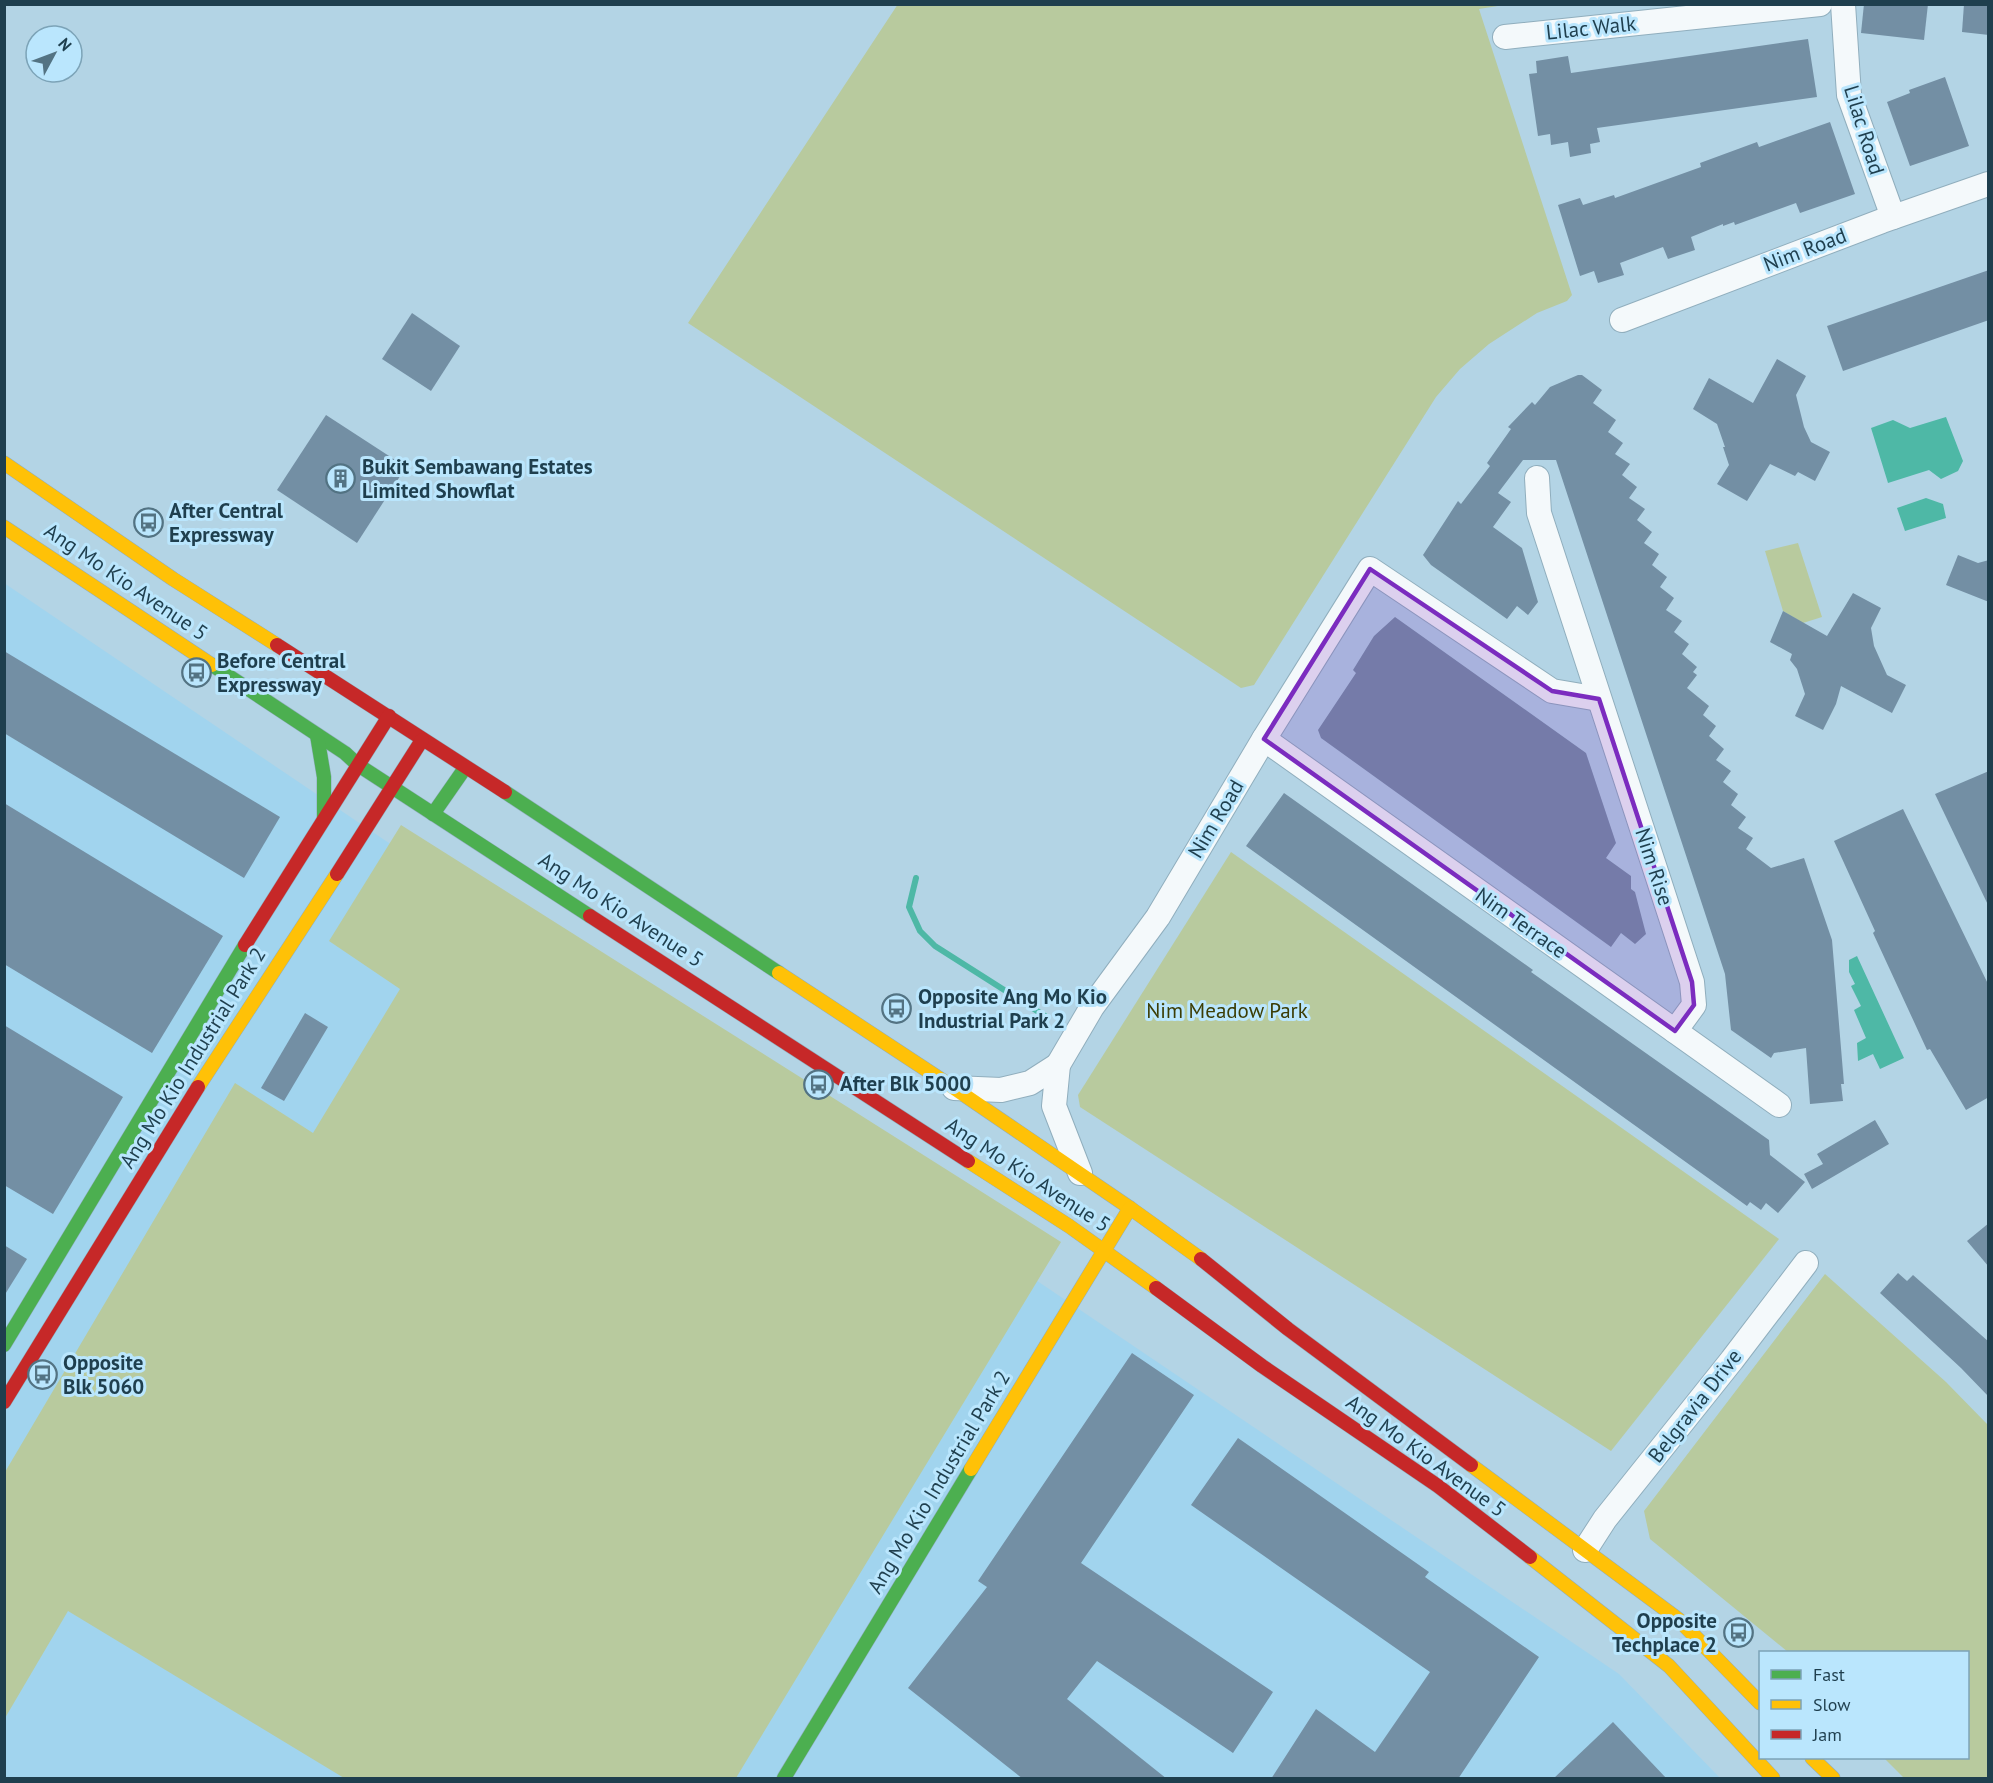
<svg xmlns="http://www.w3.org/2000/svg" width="1993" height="1783" font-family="'PT Sans',sans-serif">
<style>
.built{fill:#a1d4ee}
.green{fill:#b8ca9e}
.water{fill:#4eb8a6}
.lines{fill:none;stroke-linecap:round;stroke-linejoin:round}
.stream{stroke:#4eb8a6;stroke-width:6}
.building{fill:#738fa4}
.street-casing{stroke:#90aebd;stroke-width:26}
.fast-casing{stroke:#90aebd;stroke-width:15}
.slow-casing{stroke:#90aebd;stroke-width:15}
.jam-casing{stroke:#90aebd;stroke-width:15}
.street{stroke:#f4f9fb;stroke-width:24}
.fast{stroke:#4caf50;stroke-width:14}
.slow{stroke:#ffc107;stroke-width:14}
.jam{stroke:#c62828;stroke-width:14}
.marked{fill:#7b2cbf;fill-opacity:0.2;stroke:#7b2cbf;stroke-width:4.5;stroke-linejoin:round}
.labels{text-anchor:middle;stroke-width:6;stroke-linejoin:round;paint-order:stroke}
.street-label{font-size:21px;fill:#1f3f4e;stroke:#bae6fd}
.poi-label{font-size:21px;font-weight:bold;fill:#1f3f4e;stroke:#bae6fd;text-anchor:start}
.park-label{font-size:21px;fill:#3c3d05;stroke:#bae6fd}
</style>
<rect width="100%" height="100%" fill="#b3d4e5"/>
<path class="built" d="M4,583l1615,1091 101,104h-1715z"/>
<g class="green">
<path d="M898,4l606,1 -25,4 93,286 -5,6 -30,12 -48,31 -29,25 -24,28 -182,288 -13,3 -553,-365z"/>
<path d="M1798,543l24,74 -19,6 -20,-12 -18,-60z"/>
<path d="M401,825l660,417 -325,536h-392l-276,-167 -63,107v-246l230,-389 78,50 87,-144 -71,-48z"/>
<path d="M1231,852l548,387 -168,212 -531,-344 -2,-12z"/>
<path d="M1825,1274l121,108 42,43v353h-84l-20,-20h84v-106h-180l-138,-113 -6,-28z"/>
</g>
<g class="water">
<path d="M1946,417l17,44 -5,10 -17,8 -12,-9 -41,13 -17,-55 22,-8 17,8z"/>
<path d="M1926,498l17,6 3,14 -41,13 -8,-23z"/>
<path d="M1857,956l47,102 -24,11 -7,-15 -15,7 -1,-18 9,-5 -12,-28 7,-4 -10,-20 4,-2 -6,-12v-12z"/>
</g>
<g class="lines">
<path class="stream" d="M916,878l-7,29 11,24 15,15 110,70"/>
</g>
<g class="building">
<path d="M1864,4h64l-4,36 -63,-7z"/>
<path d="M1964,4h25v31l-27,-3z"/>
<path d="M1808,39l9,58 -220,31 3,14 -10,2 1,9 -21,4 -2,-15 -17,3 -1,-11 -12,2 -9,-62 8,-1 -1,-12 32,-5 3,17z"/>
<path d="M1945,77l24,69 -59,20 -23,-64 23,-9 -1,-3z"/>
<path d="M1830,122l25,72 -55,19 -4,-10 -61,22 -1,-3 -11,4v-2l-32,13 4,13 -27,9 -5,-12 -43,16 4,12 -26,8 -4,-12 -14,5 -22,-71 22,-7 3,7 31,-10 1,3 86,-31 -1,-4 57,-21 2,5z"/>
<path d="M1989,270v50l-146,51 -16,-45z"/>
<path d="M412,313l48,33 -29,45 -49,-32z"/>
<path d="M1777,359l29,17 -10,19 8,32 7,15 19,10 -15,29 -17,-9 -3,4 -25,-12 -23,37 -30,-17 12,-19 -6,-18h2l-8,-23 -24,-15 16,-31 44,25z"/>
<path d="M1578,375h4l20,15 -9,13 23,17 -8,12 15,11 -8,11 15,10 -8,11 15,12 -8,11 16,11 -8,11 15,12 -8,11 15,11 -7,11 15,12 -7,10 14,11 -8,12 16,11 -8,11 15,12 -7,10 15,13 -4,5 4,3 -10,13 22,18 -6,9 13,11 -7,10 15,13 -8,11 15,11 -8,11 15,12 -7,11 15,12 -8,11 15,10 -7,11 25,19 33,-10 28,82 12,144h-3l2,17 -33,3 -4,-56 -32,5 -3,5 -40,-28 -6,-56 -169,-514h-33l-25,33 13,9 -18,25 29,21 16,54 -10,13 -11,-9 -10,13 -76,-54 -8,-10 35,-54 3,3 29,-38 -3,-3 24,-34 -3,-2 24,-25 3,3 15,-18z"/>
<path d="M326,415l80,52 -49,76 -80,-53z"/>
<path d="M1958,555l20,8 11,-3v42l-43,-17z"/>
<path d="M1853,593l28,15 -10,20 3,18 13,29 19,10 -14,28 -51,-27 -5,18 -13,26 -28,-14 10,-22 -8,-25 -7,-9 2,-6 -22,-12 13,-31 44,25z"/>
<path d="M1395,617l191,136 30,90 -10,15 25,18v13l4,3 11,42 -11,10 -14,-11 -10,14 -290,-209 -3,-8 38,-57 -3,-3 21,-34z"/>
<path d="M4,651l276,166 -36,61 -240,-145z"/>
<path d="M1989,771v136l-54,-113z"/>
<path d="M1284,793l249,177 -2,2 238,168 1,15 35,27 -27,31 -12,-10 -5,7 -11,-8 -3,4 -501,-360z"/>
<path d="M4,803l219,133 -71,117 -148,-89z"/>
<path d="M1903,809l86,177v111l-23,13 -36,-61 -3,1 -54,-117 2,-2 -41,-90z"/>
<path d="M305,1013l23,14 -44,74 -23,-13z"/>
<path d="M4,1025l119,72 -70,117 -49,-29z"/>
<path d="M1875,1120l14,24 -77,45 -8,-15 19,-10 -6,-10z"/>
<path d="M1989,1223v44l-22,-26z"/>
<path d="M4,1245l23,14 -23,37z"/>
<path d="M1898,1273l9,8 6,-6 76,67v55l-28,-29 -81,-75z"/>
<path d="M1132,1353l62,42 -113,168 192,129 -40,61 -136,-92 -30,38 100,80h-144l-115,-91 79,-101 -9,-6z"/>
<path d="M1238,1438l191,134 -4,5 114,80 -81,122h-187l45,-70 59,43 55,-80 -239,-167z"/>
<path d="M1613,1722l54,57h-114z"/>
</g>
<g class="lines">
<defs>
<g id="street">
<path d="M1843,4l6,91 44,122"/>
<path d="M1505,37l315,-33"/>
<path d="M1622,320l260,-99 106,-37"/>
<path d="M1537,478l2,35 153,469 2,23 -19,26"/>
<path d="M1264,739l515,366"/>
<path d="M1058,1065l34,-58 66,-90 106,-178 106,-170 182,122 47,8"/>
<path d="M954,1088l47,2 29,-7 28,-18 -4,41 26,67"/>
<path d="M1585,1550l20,-31 127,-159 74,-97"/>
</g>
<g id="fast">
<path d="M212,665l133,88 13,12 232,151"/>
<path d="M317,735l7,42v42"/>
<path d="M505,792l274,181"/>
<path d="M433,814l32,-46"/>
<path d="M4,1345l241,-400"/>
<path d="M784,1778l187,-309"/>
</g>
<g id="slow">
<path d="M4,463l169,116 104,66"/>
<path d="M4,527l208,138"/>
<path d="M779,973l175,115 176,120 71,51"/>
<path d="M198,1087l139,-213"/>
<path d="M968,1161l101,65 87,62"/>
<path d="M1471,1465l207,154 82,84"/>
<path d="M971,1469l159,-261"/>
<path d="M1530,1557l139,109 104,112"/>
<path d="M1812,1758l21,20"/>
</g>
<g id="jam">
<path d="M277,645l228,147"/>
<path d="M337,874l85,-134"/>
<path d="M590,916l378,245"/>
<path d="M245,945l144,-229"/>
<path d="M1201,1259l87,70 183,136"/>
<path d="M1156,1288l106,78 176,120 92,71"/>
<path d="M4,1402l194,-315"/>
</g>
</defs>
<use href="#street" class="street-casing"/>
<use href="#fast" class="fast-casing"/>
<use href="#slow" class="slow-casing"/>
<use href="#jam" class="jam-casing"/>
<use href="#street" class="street"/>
<use href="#fast" class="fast"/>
<use href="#slow" class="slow"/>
<use href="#jam" class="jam"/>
</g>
<path class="marked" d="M1370,569l182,122 47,8 93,283 2,23 -19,26 -411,-292z"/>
<defs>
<symbol id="building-ring" viewBox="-11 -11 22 22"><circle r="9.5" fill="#bae6fd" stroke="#537383" stroke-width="1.5"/><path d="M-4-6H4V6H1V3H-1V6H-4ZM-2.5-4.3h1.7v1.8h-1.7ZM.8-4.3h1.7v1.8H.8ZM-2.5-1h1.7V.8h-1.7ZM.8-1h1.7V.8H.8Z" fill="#537383"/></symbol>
<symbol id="bus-ring" viewBox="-11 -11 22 22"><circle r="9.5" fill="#bae6fd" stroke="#537383" stroke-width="1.5"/><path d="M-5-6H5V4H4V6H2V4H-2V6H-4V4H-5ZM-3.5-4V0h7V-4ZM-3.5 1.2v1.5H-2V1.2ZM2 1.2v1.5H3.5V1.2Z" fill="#537383"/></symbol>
</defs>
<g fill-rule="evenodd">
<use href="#building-ring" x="324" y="462" width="33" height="33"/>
<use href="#bus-ring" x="132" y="506" width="33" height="33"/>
<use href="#bus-ring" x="180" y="656" width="33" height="33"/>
<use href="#bus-ring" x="880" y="992" width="33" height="33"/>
<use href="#bus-ring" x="802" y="1068" width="33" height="33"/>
<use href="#bus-ring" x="26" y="1358" width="33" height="33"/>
<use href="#bus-ring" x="1722" y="1616" width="33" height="33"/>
</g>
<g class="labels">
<g class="street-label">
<text transform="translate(1591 28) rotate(-6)" y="7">Lilac Walk</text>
<text transform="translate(1864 130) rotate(73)" y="7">Lilac Road</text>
<text transform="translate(1805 250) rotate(-21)" y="7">Nim Road</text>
<text transform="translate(126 582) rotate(34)" y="7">Ang Mo Kio Avenue 5</text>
<text transform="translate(1216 819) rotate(-59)" y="7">Nim Road</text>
<text transform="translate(1654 867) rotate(72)" y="7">Nim Rise</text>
<text transform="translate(621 910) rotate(33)" y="7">Ang Mo Kio Avenue 5</text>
<text transform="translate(1521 923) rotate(35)" y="7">Nim Terrace</text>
<text transform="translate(193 1058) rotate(-58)" y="7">Ang Mo Kio Industrial Park 2</text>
<text transform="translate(1028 1175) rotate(33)" y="7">Ang Mo Kio Avenue 5</text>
<text transform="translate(1695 1406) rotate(-52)" y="7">Belgravia Drive</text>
<text transform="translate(1426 1456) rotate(36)" y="7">Ang Mo Kio Avenue 5</text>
<text transform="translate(939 1482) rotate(-59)" y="7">Ang Mo Kio Industrial Park 2</text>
</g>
<g class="poi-label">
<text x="362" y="474">Bukit Sembawang Estates<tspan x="362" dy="24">Limited Showflat</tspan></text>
<text x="169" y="518">After Central<tspan x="169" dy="24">Expressway</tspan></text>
<text x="217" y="668">Before Central<tspan x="217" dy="24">Expressway</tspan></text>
<text x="918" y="1004">Opposite Ang Mo Kio<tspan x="918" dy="24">Industrial Park 2</tspan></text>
<text x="840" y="1091">After Blk 5000</text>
<text x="63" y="1370">Opposite<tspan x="63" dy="24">Blk 5060</tspan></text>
<text x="1717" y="1628" text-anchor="end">Opposite<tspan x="1717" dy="24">Techplace 2</tspan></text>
</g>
<g class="park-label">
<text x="1227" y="1018">Nim Meadow Park</text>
</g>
</g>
<rect width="1993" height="1783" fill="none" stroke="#1f3f4e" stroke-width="12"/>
<rect x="1759" y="1651" width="210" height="108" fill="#bae6fd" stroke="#7ca3b7" stroke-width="1.5"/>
<rect x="1771" y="1670" width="30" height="9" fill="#4caf50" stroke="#7ca3b7" stroke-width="1.5"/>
<text x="1813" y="1681" font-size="18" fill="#1f3f4e">Fast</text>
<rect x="1771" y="1700" width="30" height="9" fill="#ffc107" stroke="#7ca3b7" stroke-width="1.5"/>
<text x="1813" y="1711" font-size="18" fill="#1f3f4e">Slow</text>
<rect x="1771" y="1730" width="30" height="9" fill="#c62828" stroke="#7ca3b7" stroke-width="1.5"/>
<text x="1813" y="1741" font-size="18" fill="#1f3f4e">Jam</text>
<g transform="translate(54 54) rotate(49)"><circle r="28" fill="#bae6fd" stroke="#7ca3b7" stroke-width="1.5"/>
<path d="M0-4.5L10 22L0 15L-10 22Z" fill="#537383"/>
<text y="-9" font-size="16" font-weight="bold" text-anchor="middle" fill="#1f3f4e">N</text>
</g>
</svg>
